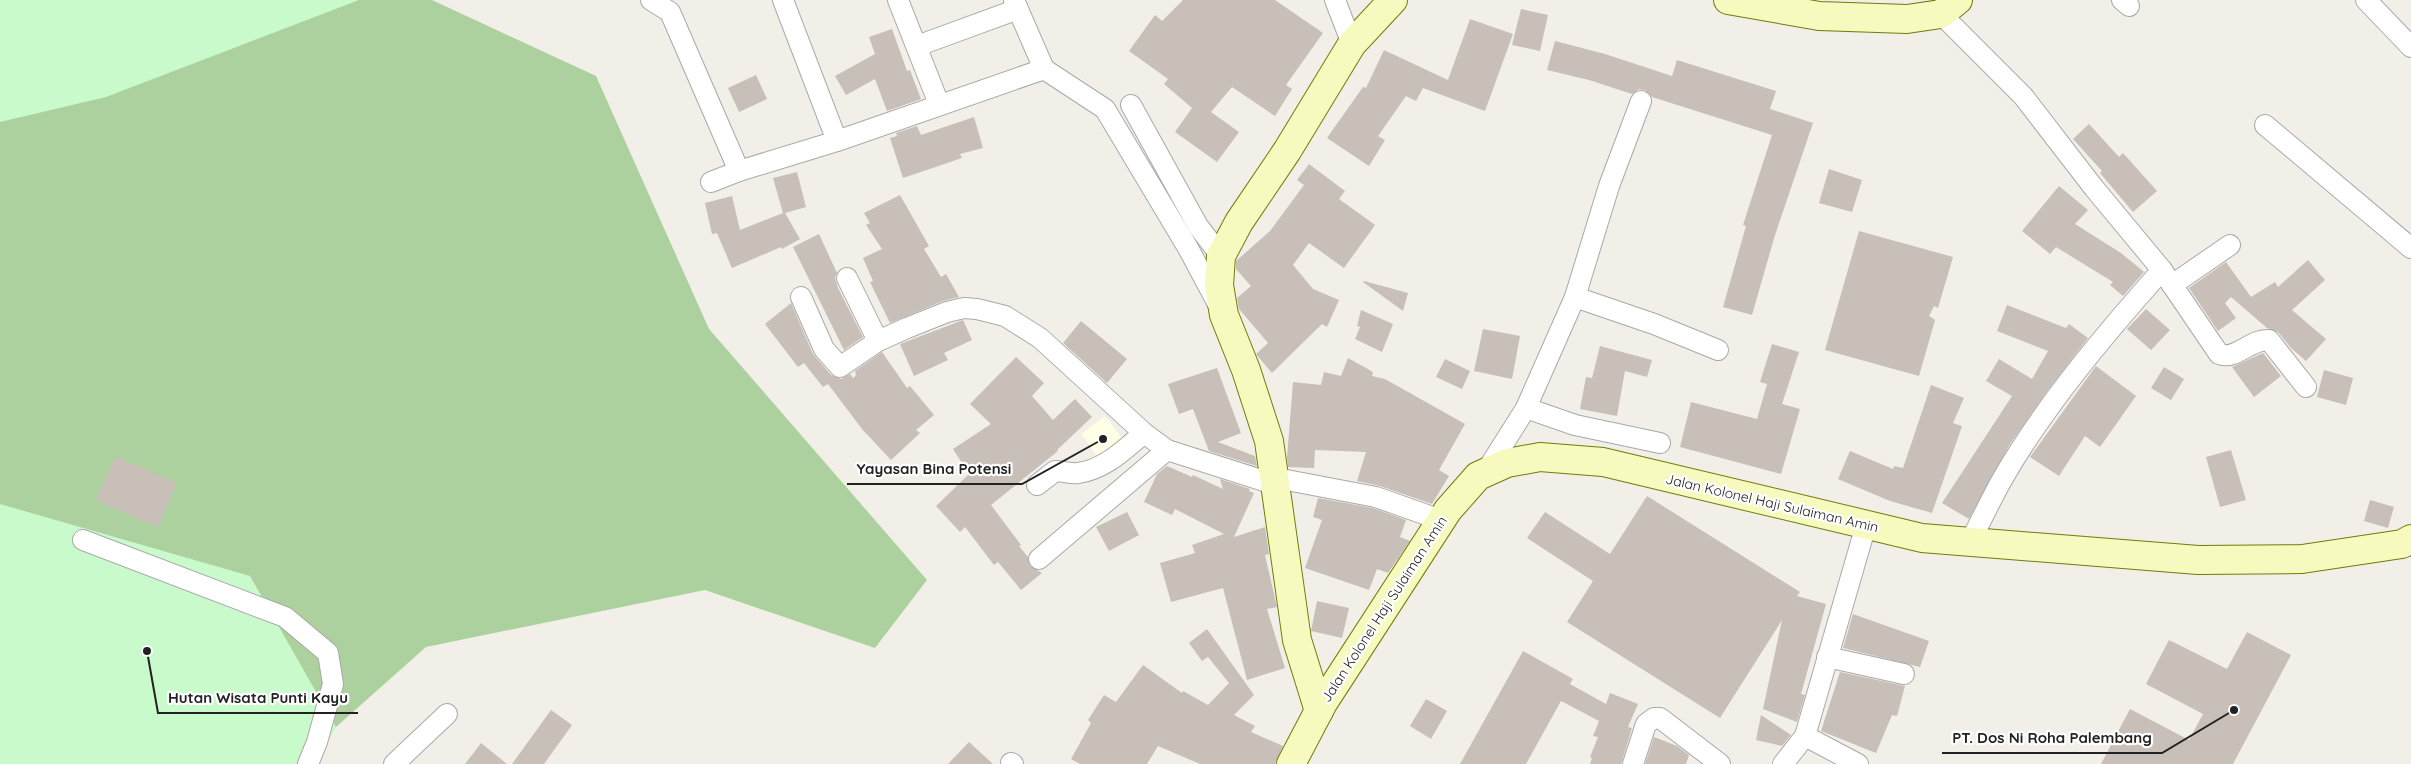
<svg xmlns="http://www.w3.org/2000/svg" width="2411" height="764" font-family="Quicksand,sans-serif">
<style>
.education{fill:#ffffe5}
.forest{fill:#add19e}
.park{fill:#c8facc}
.building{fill:#c7bfb8}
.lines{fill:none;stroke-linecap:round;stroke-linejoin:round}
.street-casing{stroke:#a9a9a9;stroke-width:22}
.secondary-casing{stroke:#707d05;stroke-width:30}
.street{stroke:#fff;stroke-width:20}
.secondary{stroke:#f7fabf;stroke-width:28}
.labels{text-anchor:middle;stroke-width:4.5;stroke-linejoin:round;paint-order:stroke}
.street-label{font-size:14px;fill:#222;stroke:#fff}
.leader{fill:none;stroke:#222;stroke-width:2}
.callout-dot{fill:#222;stroke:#fff;stroke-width:2}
.callout-label{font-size:15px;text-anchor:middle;font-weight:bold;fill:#222;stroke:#fff;stroke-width:4.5;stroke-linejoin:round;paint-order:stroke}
</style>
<rect width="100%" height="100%" fill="#f2efe9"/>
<path class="education" d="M1105,416l21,27 -25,18 -20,-27z"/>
<path class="forest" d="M0,0h432l164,76 113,253 218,251 -52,68 -170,-58 -279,57 -90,80 -24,37h-312z"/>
<g class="park">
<path d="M0,0h359l-253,97 -106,25z"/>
<path d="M0,504l250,72 86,151 -20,37h-316z"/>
</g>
<g class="building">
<path d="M1183,0h92l48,33 -37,52 6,4 -17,27 -43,-29 -21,25 28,20 -22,30 -42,-30 17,-24 -28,-24 4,-5 -39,-28 26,-36 7,6z"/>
<path d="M1521,9l27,6 -8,36 -28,-6z"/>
<path d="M1470,19l43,15 -28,77 -62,-23 -7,13 -10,-5 -28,40 7,4 -16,26 -42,-28 36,-51 3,1 18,-38 64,30z"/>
<path d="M892,29l15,42 3,-1 11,29 -34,12 -12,-32 -29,16 -11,-19 40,-22 -6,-17z"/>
<path d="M1555,41l50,13 67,22 5,-16 99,31 -6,18 43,14 -38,112 -23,80 -29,-8 23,-81 -3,-1 29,-90 -120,-38 -7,-7 -6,-1 -7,5 -43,-14 -42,-10z"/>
<path d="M756,75l11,24 -28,13 -11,-24z"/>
<path d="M974,117l9,31 -23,6 2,4 -59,20 -13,-40 7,-2 -1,-3 21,-7 4,9z"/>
<path d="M2089,124l30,33 4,-4 34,38 -24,21 -33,-39 2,-2 -29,-32z"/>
<path d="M1309,164l36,27 -6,8 36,26 -31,43 -35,-25 -16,22 20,24 26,11 -12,27 -5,-3 -50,49 -16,-19 12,-11 -29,-34 -2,-11 14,-12 -15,-17v-8l34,-30 34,-46 -7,-5z"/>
<path d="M1829,169l33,11 -10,32 -33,-9z"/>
<path d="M797,172l9,35 -21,6 15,26 -18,10 -1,-2 -49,21 -15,-35 -5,1 -7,-31 27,-7 8,34 43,-17 -10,-35z"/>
<path d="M2059,186l29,24 -13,14 46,29 23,19 -21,24 -13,-11 3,-3 -57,-35 -6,7 -28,-23z"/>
<path d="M900,195l29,51 -5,3 17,28 5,-3 13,23 -16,4 -53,22 -20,-41 3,-1 -10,-23 19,-9 -16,-24 4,-2 -6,-10z"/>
<path d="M1859,231l94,26 -15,51 -4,-2 -5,10 6,4 -16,56 -94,-26z"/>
<path d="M819,234l18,39 -2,5 3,10 25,49 -19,13 -51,-103z"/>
<path d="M2308,260l17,20 -33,30 34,29 -20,22 -15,-13 -13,-16 -11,-4 -36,-31 -6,6 11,15 -18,13 -29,-43 37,-26 25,35 24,-15 3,5z"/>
<path d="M1364,281l44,12 -5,18 -40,-29z"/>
<path d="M791,303l22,51 18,21 10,4 9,-5 3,4 3,-3 -1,-4 27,-19 25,36 3,-2 24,29 -18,15 4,3 -29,27 -29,-31 -34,-45 -5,3 -19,-24 -6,4 -33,-43z"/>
<path d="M2007,305l59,23 3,-4 19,14 -40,52 -38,54 -41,75 -27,-16 70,-107 -26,-15 13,-22 33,20 16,-28 -51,-20z"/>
<path d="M2146,309l24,21 -19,20 -24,-21z"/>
<path d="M1361,310l32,14 -11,28 -27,-13 5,-12 -3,-1z"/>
<path d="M963,320l9,20 -28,13 4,7 -34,16 -14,-32z"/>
<path d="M1081,321l46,38 -20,24 -44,-40z"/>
<path d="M1483,329l37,7 -8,43 -38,-8z"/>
<path d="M1772,344l27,8 -17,52 18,5 -19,65 -101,-27 11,-45 66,17 10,-35 -7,-2z"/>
<path d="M1600,346l52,14 -5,17 -22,-6 -8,45 -37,-7 6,-32 6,1z"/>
<path d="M2263,353l18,23 -27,21 -22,-30z"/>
<path d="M1016,357l28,26 -12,13 21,24 22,-21 17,18 -35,33 1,1 -67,54 30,40 -2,1 9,11 2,9 12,7 -21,17 -23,-28 -4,3 -29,-38 -5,5 -24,-26 33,-32 -16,-25 38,-25 -21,-20z"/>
<path d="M1348,358l25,14 -1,4 13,3 80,45 -26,46 10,6 -17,28 -52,-18 -23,-5 9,-29 -51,-2 -1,18 -26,-1 -1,-9 6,-76 28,3 3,-13 17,4z"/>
<path d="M1445,359l25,12 -8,18 -26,-12z"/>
<path d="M2096,366l40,30 -36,51 -15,-11 -26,40 -29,-19z"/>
<path d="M2164,367l20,12 -13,21 -20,-12z"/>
<path d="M1217,368l24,65 -23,9 37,14 2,10 -48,-15 -16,-42 -14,5 -11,-30z"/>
<path d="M2324,370l29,8 -7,27 -29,-8z"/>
<path d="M1931,385l33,13 -11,25 9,3 -30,87 -42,-12 -52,-22 12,-28 43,18 1,-3 9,2z"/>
<path d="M2231,450l15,50 -26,7 -14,-50z"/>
<path d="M115,456l62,27 -19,44 -62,-26z"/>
<path d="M1167,466l25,11 1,-2 30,14 -3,-10 30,10 -1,2 5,2 -20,44 31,-10 4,27 -4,1 12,52 -10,2 18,59 -38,12 -24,-92 -52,14 -11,-39 35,-10 -3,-8 32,-11 -49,-25 -3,6 -28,-13 13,-28z"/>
<path d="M1647,496l153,96 -3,4 29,8 -25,90 4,1 -8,27 -34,-13 19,-89 -62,98 -153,-96 26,-41 -66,-43 18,-26 65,42z"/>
<path d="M1318,498l55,10 33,12 -6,17 10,4 -22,32 -11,-4 -8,21 -64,-22 17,-48 -9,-3z"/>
<path d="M2370,500l24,7 -6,21 -24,-7z"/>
<path d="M1127,512l12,23 -30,16 -13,-24z"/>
<path d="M1317,601l32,7 -7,30 -31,-7z"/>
<path d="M1853,614l76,27 -9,26 -77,-19z"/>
<path d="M1207,629l47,66 -20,20 21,11 -4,6 32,14 -8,18h-75l-42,-18 -11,18h-67l-9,-5 20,-36 -3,-3 16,-25 12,7 27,-37 39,28 1,-2 25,14 21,-22 -21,-26 -6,4 -13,-18z"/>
<path d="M2247,632l44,23 -58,109h-132l29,-55 59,31 14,-26 -57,-30 23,-44 58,29z"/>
<path d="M1523,651l50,28 -3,5 36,20 4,-11 28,11 -10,23 4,1 -11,36h-31l2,-6 -2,-1 8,-20 -5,-1 6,-15 -38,-20 -35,63h-66z"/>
<path d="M1840,672l65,14 -8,30 -5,-1 -16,38 -55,-22z"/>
<path d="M1426,699l21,12 -16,28 -21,-13z"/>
<path d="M551,710l21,15 -28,39h-32z"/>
<path d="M1761,715l30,20 -9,11 -26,-6z"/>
<path d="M1654,737l23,9 12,9 -3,9h-41z"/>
<path d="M969,742l24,22h-45z"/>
<path d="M481,743l26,21h-42z"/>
</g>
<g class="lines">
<defs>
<g id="street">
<path d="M651,0l19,12 69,159"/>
<path d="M783,0l54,141"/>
<path d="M898,0l41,104"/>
<path d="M1014,0l30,69"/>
<path d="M1335,0l17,44"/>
<path d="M2122,0l7,6"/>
<path d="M2366,0l45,47"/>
<path d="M1941,14l82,82 71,92 68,82 57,84c16,7 33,-16 50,-14l37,47"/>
<path d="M917,46l101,-37"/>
<path d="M1131,105l67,121 23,30"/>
<path d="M2265,125l146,123"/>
<path d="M711,182l28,-11 98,-30 207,-72 61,40 83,139 31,58"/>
<path d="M847,278l31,63"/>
<path d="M2172,285l58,-40"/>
<path d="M801,297l23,52 16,18 38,-26 29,-13 40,-16 17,-4 13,1 28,7 35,22 104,95 23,17 110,35"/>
<path d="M1575,297l79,27 64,26"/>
<path d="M1526,408l49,17 85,18"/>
<path d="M1485,473l41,-65 49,-111 34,-111 32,-85"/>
<path d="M1276,478l100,19 65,23"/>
<path d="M1037,485l18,-14c7,0 16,3 23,2 26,-3 47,-24 66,-40"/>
<path d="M83,540l202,77 43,36 5,31 -16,58 -9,22"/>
<path d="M1970,542c11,-21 21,-43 33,-64 42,-73 103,-145 159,-208"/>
<path d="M1039,559l128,-109"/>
<path d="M1827,657l77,17"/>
<path d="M1805,736l53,28"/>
<path d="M1011,763l2,1"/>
<path d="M394,764l53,-50"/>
<path d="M1633,764l13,-40 8,-6h6l60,46"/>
<path d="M1783,764l22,-28 61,-211"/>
</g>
<g id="secondary">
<path d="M1728,0l91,16 88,3 34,-5 17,-14"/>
<path d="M1319,711l-22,-71 -28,-199 -23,-71 -22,-55 -5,-30 2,-29 18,-34 48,-71 65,-107 41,-44"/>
<path d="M1291,764l32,-61 125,-193 30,-34 29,-13 33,-6 63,5 319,76 276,22 104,-1 100,-15 9,-5"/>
</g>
</defs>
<use href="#street" class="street-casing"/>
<use href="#secondary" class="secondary-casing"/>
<use href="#street" class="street"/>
<use href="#secondary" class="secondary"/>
</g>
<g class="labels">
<g class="street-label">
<text transform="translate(1772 503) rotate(13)" y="5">Jalan Kolonel Haji Sulaiman Amin</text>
<text transform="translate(1384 609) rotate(-57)" y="5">Jalan Kolonel Haji Sulaiman Amin</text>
</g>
</g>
<path class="leader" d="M1103 439L1022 484H847M147 651L158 713H358M2234 710L2162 753H1942"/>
<g class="callout-dot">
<circle cx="1103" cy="439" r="5"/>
<circle cx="147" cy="651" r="5"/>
<circle cx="2234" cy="710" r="5"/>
</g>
<g class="callout-label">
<text x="934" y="474">Yayasan Bina Potensi</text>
<text x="258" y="703">Hutan Wisata Punti Kayu</text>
<text x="2052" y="743">PT. Dos Ni Roha Palembang</text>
</g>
</svg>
